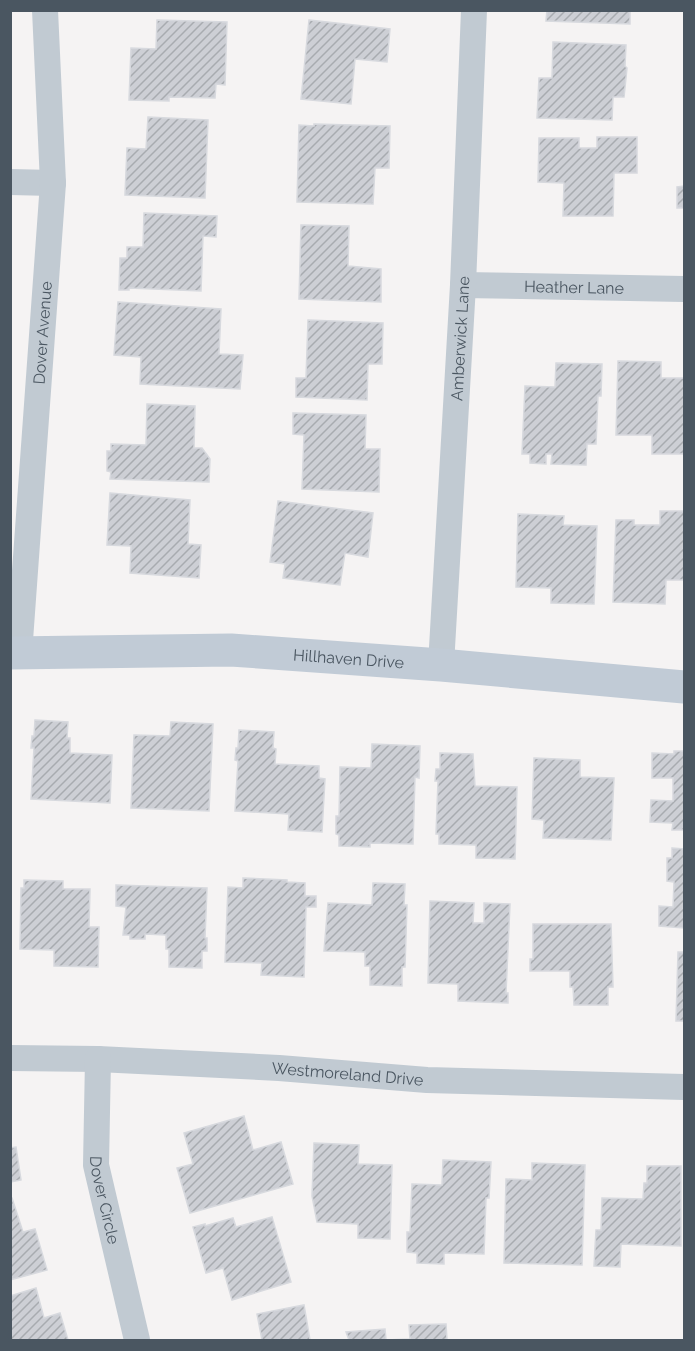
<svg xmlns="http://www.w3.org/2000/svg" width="695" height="1351" font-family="Raleway,sans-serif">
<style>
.building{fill:url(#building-hatch);stroke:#d7d9de;stroke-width:1.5}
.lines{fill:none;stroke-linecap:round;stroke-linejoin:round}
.street{stroke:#c1cad2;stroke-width:26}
.secondary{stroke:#c1cbd6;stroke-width:33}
.labels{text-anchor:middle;stroke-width:5;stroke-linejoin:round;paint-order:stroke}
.street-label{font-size:16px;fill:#4a5661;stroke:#fff}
</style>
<defs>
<pattern id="building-hatch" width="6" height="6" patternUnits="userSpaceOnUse" patternTransform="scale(1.5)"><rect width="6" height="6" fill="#cdcfd5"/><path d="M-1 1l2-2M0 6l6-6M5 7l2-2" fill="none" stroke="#a8abb0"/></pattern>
</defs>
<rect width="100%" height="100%" fill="#f5f3f3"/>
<g class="building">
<path d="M547,10h83v14l-84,-3z"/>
<path d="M157,20l70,2 -2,63 -9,-1 -1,14 -46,-1v4l-40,-1 2,-52 25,1z"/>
<path d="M309,20l81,9 -3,33 -32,-3 -4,45 -50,-5z"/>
<path d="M553,42l73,3 -1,21 2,2 -3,29h-11l-1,23 -75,-2 2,-40h13z"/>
<path d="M148,117l60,3 -3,78 -80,-3 2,-47 19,1z"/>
<path d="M314,124l76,2 -1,42h-14l-2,36 -76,-2 2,-77 15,1z"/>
<path d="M597,137h40v36h-23l-1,43h-50l1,-33 -26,-1 1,-44h40v10h18z"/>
<path d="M684,186v22h-7v-21z"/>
<path d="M144,213l73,3 -1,21 -13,-1 -2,55 -72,-3v2h-10l1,-32h7v-11h16z"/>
<path d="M301,225l48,1 -1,40 33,3v33l-82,-3z"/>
<path d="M118,302l103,7 -2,45 24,1 -3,34 -100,-5 1,-27 -27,-2z"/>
<path d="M308,320l75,3 -1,41h-14l-1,36 -71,-3v-19h10z"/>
<path d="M618,361l43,1v16h23v76h-32v-19h-36z"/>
<path d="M556,363l46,1 -1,32h-3l-2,48h-9l-1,21 -35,-1 1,-10h-6v10l-16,-1v-9h-8l3,-68 30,1z"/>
<path d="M147,404l48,2 -1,42h8l8,11 -1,23 -99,-3 1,-7 -4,-1v-20h4v-7l35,1z"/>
<path d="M293,413l73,2 -1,34h15l-1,43 -77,-3 2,-54 -11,-1z"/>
<path d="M110,493l80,7 -2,44 13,1 -2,33 -69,-5 1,-27 -24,-1z"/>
<path d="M278,501l95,12 -5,44 -23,-4 -5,32 -57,-7 2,-14 -15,-2z"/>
<path d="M660,511h24v69h-18l-1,24 -52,-2 3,-82h18v5h26z"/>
<path d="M518,514l46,2 -1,9 34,1 -3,78 -43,-1v-15l-35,-1z"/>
<path d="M35,720l33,2 -1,16h3v15l42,2 -2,48 -79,-4 3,-51h-3l1,-12h2z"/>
<path d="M171,722l42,2 -4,87 -78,-3 3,-73 36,1z"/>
<path d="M239,730l35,2 -1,16 3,1 -1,15 44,2v12l6,1 -3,53 -34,-2 1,-16 -54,-3 3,-50 -3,-1 1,-12h2z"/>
<path d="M372,744l48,2 -1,32 -4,-1 -2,67 -43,-1v4l-31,-1v-11l-3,-1v-18h3l1,-49 31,1z"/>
<path d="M674,751h10v79h-12l1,-7 -23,-1 1,-22 22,1v-23h-21v-25l22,1z"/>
<path d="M440,753l33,1 2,32 42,1 -2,72 -39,-1v-13l-37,-1v-10h-3l2,-53h-3l1,-12h4z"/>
<path d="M534,758l46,2v17l34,1 -3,62 -68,-2 1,-18 -12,-1z"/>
<path d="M672,848l12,1v79l-25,-2v-20l14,1 1,-25 -7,-1v-23h5z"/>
<path d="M243,878l44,2v2l18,1v13h11v11h-10l-2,70 -43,-2 1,-12 -37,-1 3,-75 15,1z"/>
<path d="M24,880l39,1v8h27l-1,38h10l-1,40 -44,-1v-16l-34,-1 1,-61h3z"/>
<path d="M373,883l32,1 -1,21h3l-2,62h-3v19l-32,-1v-19h-5v-14l-41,-1 4,-48 44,2z"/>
<path d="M116,885l91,3 -2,50h2v13h-5v17l-33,-1v-18h-3v-14l-21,-1v5h-15v-4h-7l3,-28 -10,-1z"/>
<path d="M430,901l44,2 -1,20h11v-20l26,1 -4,89h2v10l-50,-2v-17l-30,-1z"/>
<path d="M533,924h78l2,63h-5v18h-34l-1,-18h-3v-16h-40v-12h3z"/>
<path d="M678,952h6v69h-8z"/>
<path d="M244,1116l9,34 28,-8 12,42 -103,29 -13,-45 16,-4 -9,-31z"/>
<path d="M314,1143l45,2 -1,19 34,1 -2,74 -32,-1v-14l-41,-2 -5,-26z"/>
<path d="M16,1147l5,33 -11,2v-34z"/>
<path d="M443,1160l48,2 -2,36h-3l-2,56 -40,-1v11l-27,-1v-10l-10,-1v-20h3l2,-48 30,1z"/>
<path d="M532,1163l53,2 -3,100 -78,-2 2,-84 26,1z"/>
<path d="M647,1166h34v80l-60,-2 -1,23 -26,-1 2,-36h5l1,-32 41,1 1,-16h3z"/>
<path d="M10,1198h2l11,34 12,-3 12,41 -37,10z"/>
<path d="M272,1217l19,65 -59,18 -9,-32 -17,5 -13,-46 12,-3v2l28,-8 3,9z"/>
<path d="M36,1288l8,30 16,-5 8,27h-58v-44z"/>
<path d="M304,1305l6,35h-48l-5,-26z"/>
<path d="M446,1324l1,16h-98l-3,-8 39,-3 1,11 24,-1 -1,-14z"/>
</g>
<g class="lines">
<g class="street">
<path d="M10,182l43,1"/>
<path id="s1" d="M463,285l221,4"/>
<path id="s2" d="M19,654l34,-471 -8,-173"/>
<path id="s3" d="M441,665l22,-380 11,-275"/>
<path id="s4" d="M10,1058l88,1 181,9 148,12 257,7"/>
<path id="s5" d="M98,1059l-2,106 41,175"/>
</g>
<path class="secondary" id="s6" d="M10,653l221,-3 210,15 243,22"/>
</g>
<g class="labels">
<g class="street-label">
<text dy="6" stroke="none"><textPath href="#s1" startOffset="111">Heather Lane</textPath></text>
<text dy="6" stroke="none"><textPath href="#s2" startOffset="322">Dover Avenue</textPath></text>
<text dy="6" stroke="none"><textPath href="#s3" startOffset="327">Amberwick Lane</textPath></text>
<text dy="6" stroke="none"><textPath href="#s6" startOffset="339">Hillhaven Drive</textPath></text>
<text dy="6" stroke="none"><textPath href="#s4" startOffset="338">Westmoreland Drive</textPath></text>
<text dy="6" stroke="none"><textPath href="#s5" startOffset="142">Dover Circle</textPath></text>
</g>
</g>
<rect width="695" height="1351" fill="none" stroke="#4a5661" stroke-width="24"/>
</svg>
